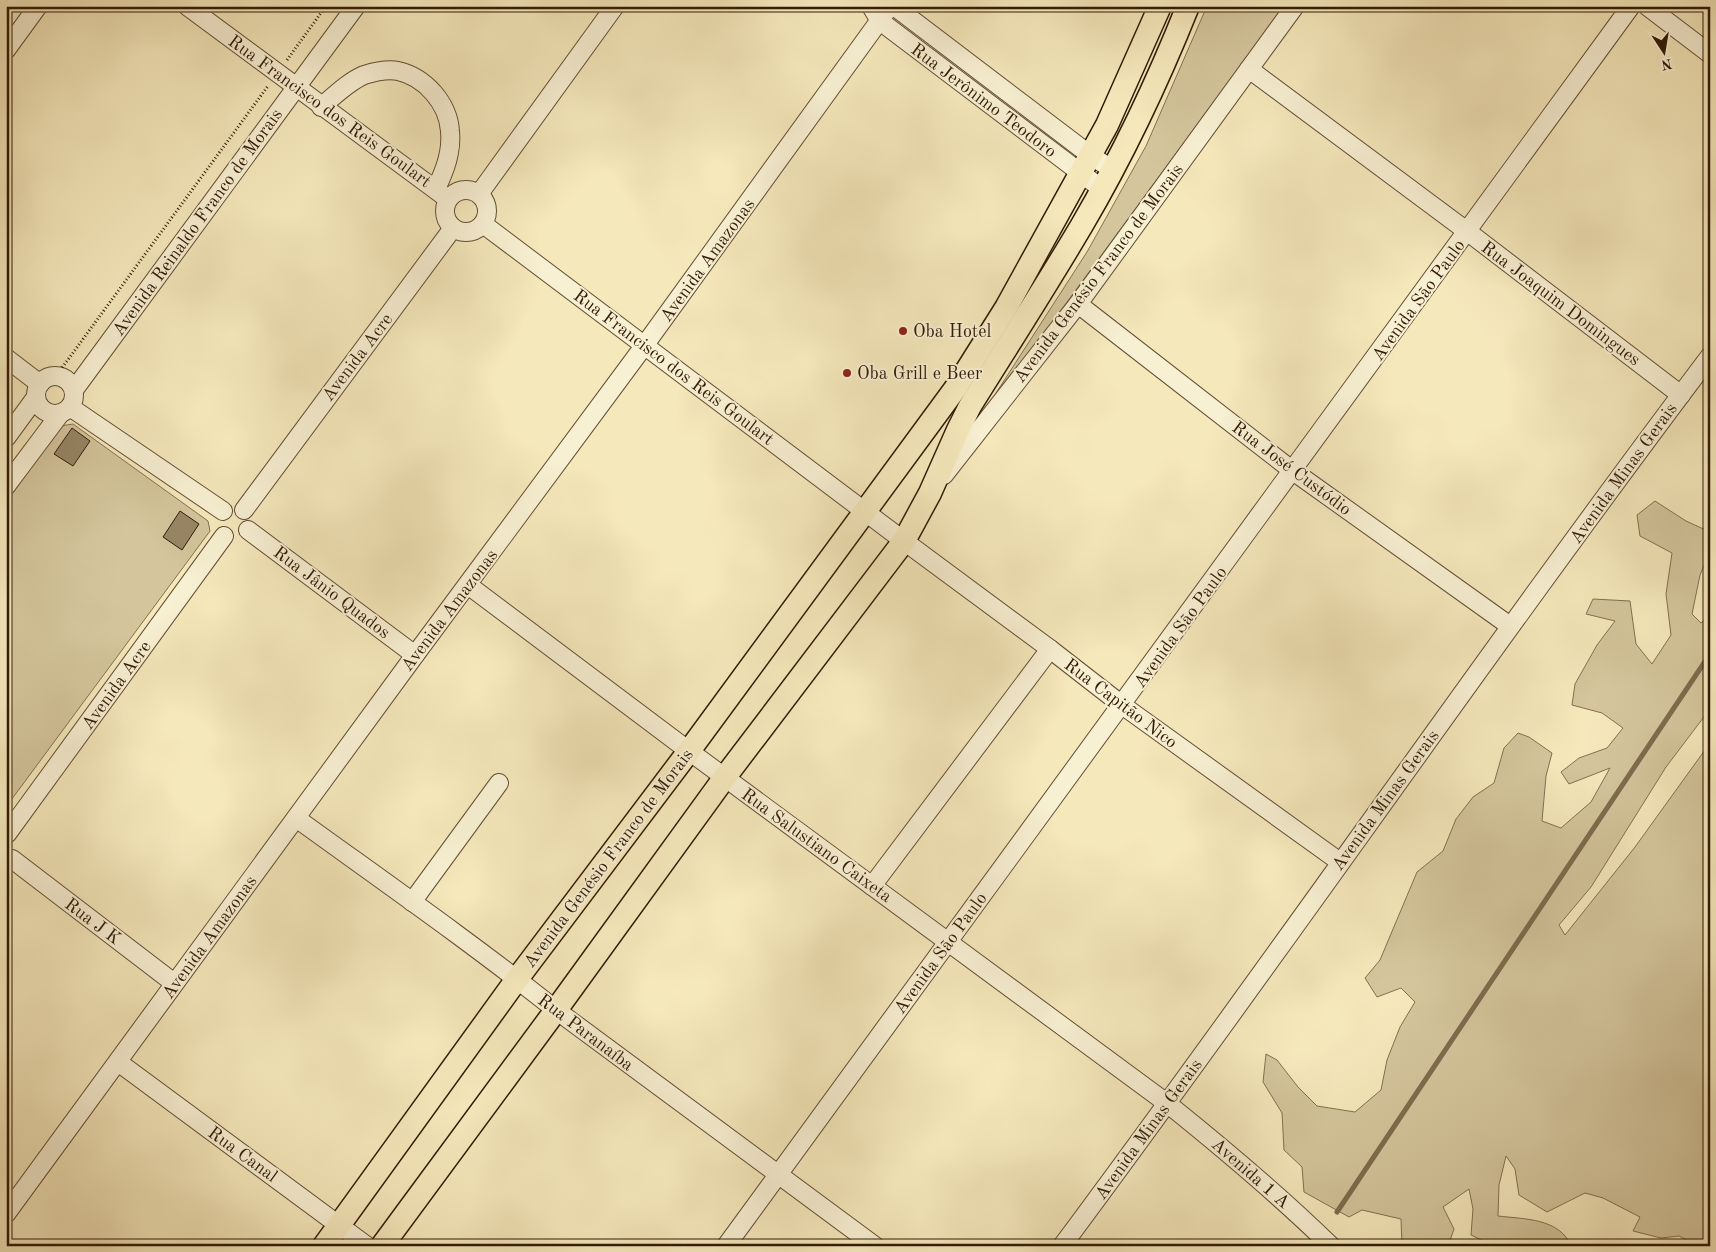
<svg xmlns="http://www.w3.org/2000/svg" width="1716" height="1252" font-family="'Old Standard TT',serif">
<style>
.green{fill:#d4c59c;stroke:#837052}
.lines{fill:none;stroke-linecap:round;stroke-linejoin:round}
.stream{stroke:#7f6c4e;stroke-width:5}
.building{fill:#978665;stroke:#321b07}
.minor-casing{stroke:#634e34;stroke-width:20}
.major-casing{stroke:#321b07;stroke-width:25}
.path{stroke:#321b07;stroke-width:3;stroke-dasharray:1 2.5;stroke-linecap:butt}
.minor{stroke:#f8f0d3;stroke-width:18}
.major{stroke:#f5e8bb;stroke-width:22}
.poi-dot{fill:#8f2418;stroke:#f8f0d3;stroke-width:2}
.labels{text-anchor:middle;stroke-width:4;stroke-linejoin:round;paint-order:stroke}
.street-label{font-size:18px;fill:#321b07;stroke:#f8f0d3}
.poi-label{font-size:18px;fill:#321b07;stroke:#f8f0d3;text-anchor:start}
</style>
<rect width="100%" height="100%" fill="#f5e8bb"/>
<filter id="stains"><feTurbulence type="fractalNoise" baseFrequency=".004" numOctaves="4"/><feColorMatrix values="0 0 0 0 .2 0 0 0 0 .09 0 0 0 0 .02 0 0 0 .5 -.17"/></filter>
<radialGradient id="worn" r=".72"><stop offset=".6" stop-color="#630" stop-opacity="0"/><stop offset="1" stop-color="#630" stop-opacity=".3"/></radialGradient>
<g class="green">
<path d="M1207,6h77l-285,389 -3,-2 91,-141 59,-106z"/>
<path d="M73,424l135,97 2,10 -204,276v-304l54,-77z"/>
<path d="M1655,501l31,20 24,11v20l-10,23 -8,39 9,9 9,-8v94l-44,58 -75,120 -32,38 6,10 70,-88 75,-104v503h-12l-19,-10 -18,2 -28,-7 7,-14 -37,-19 -18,-5 -38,19 -28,-17 -4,-26 -9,-13 -7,29 -1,31c25,3 62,2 73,30h-77l-23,-11 2,-26 -4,-20 -26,18 11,22 -6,17h-46l-1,-27 -39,-9 -13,7 -45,-25 -2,-25 -18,-17 -2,-37 -19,-31 3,-28 11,6 21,27 19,19 38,6 26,-22 6,-30 13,-33 15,-25 -14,-14 -24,9 -12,-19 15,-18 37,-88 26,-21 13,-32 17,-22 21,-14 10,-35 14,-15 11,4 23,16 -6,23 -4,45 19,7 30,-26 19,-34 -41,16 -8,-12 18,-14 28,-10 16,-20 -21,-15 -30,-8 3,-21 22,-39 18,-24 -29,-7 7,-15 37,2 6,43 16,20 19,-29 -5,-41 6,-41 -32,-17 -3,-21z"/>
</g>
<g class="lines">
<path class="stream" d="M1337,1212l373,-558"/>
</g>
<g class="building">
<path d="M72,428l18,13 -17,25 -19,-12z"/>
<path d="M180,511l19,13 -17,26 -19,-13z"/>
</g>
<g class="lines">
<defs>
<g id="minor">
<path d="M187,6l261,193"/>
<path d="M871,6l9,15 222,168"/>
<path d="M894,6l196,149 23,15"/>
<path d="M1647,6l63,48"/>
<path d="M6,50l32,-44"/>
<path d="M1249,69l219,163 213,163"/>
<path d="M321,107c13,-11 27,-25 43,-32 10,-3 24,-6 34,-4 27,6 50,32 52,60 2,21 -5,39 -14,58"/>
<circle cx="466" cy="211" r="21"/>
<path d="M479,194l136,-188"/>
<path d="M483,224l421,317 146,108 72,56 218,157"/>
<path d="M1078,304l215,167 217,155"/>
<path d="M6,358l34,26"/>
<circle cx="55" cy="395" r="19"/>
<path d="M74,390l282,-384"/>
<path d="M70,407l153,104"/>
<path d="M6,438l30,-41"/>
<path d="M944,475l134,-171 217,-298"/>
<path d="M6,486l54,-72"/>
<path d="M244,510l209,-282"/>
<path d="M248,530l167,125"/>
<path d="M468,585l221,166 479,353c56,45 111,91 163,142"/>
<path d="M296,818c87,63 176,125 260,192l319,236"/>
<path d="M7,834l217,-298"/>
<path d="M12,859l162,124"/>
<path d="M872,886l178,-237"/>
<path d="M412,902l87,-119"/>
<path d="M118,1062l249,184"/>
<path d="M6,1214l409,-559 229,-309 246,-340"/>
<path d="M726,1246l905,-1240"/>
<path d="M1062,1246c219,-294 427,-597 648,-890"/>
</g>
<g id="major">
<path d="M324,1246l193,-267 172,-228 266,-362 51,-81 101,-183 53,-119"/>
<path d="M382,1246l174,-236 169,-233 179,-236 26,-48 28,-63 12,-24c38,-61 76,-120 112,-181 41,-70 76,-144 106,-219"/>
</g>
</defs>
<use href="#minor" class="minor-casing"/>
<use href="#major" class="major-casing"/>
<g class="path">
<path d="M287,60l39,-54"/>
<path d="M56,376l212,-290"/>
</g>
<use href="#minor" class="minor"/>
<use href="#major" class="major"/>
</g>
<g class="poi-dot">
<circle cx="903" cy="331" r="5"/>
<circle cx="847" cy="373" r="5"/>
</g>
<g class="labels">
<g class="street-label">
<text transform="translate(984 100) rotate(37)" y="6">Rua Jerônimo Teodoro</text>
<text transform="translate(330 111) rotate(36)" y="6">Rua Francisco dos Reis Goulart</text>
<text transform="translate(197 222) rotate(-54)" y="6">Avenida Reinaldo Franco de Morais</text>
<text transform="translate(707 260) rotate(-54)" y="6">Avenida Amazonas</text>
<text transform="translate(1098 273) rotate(-53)" y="6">Avenida Genésio Franco de Morais</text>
<text transform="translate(1418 300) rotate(-54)" y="6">Avenida São Paulo</text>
<text transform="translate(1561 303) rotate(37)" y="6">Rua Joaquim Domingues</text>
<text transform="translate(357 357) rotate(-53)" y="6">Avenida Acre</text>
<text transform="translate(674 367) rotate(37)" y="6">Rua Francisco dos Reis Goulart</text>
<text transform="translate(1292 468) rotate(37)" y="6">Rua José Custódio</text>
<text transform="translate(1623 473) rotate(-54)" y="6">Avenida Minas Gerais</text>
<text transform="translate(332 592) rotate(37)" y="6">Rua Jânio Quados</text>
<text transform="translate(449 610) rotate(-53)" y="6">Avenida Amazonas</text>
<text transform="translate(1180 627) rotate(-54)" y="6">Avenida São Paulo</text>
<text transform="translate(116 685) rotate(-54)" y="6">Avenida Acre</text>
<text transform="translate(1121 703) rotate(37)" y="6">Rua Capitão Nico</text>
<text transform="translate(1385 800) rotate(-54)" y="6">Avenida Minas Gerais</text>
<text transform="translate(817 845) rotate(36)" y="6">Rua Salustiano Caixeta</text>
<text transform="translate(608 858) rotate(-53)" y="6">Avenida Genésio Franco de Morais</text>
<text transform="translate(93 921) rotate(37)" y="6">Rua J K</text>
<text transform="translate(209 937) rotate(-54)" y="6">Avenida Amazonas</text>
<text transform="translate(940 953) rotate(-54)" y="6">Avenida São Paulo</text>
<text transform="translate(586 1032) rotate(37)" y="6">Rua Paranaíba</text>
<text transform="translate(1148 1129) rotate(-54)" y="6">Avenida Minas Gerais</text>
<text transform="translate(243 1154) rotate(36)" y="6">Rua Canal</text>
<text transform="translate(1251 1173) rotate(41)" y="6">Avenida 1 A</text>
</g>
<g class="poi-label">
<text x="913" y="337">Oba Hotel</text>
<text x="857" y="379">Oba Grill e Beer</text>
</g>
</g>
<rect width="1716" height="1252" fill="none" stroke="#f5e8bb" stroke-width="25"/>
<rect x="8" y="8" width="1701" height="1237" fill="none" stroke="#321b07" stroke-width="2.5"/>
<rect x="12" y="12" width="1691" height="1227" fill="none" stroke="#321b07"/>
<g transform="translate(1664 52) rotate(168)" stroke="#f8f0d3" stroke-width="4" paint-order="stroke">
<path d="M0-4L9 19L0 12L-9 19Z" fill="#321b07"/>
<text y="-8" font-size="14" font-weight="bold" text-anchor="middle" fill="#321b07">N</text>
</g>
<rect width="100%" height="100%" filter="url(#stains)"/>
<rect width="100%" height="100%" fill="url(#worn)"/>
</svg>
